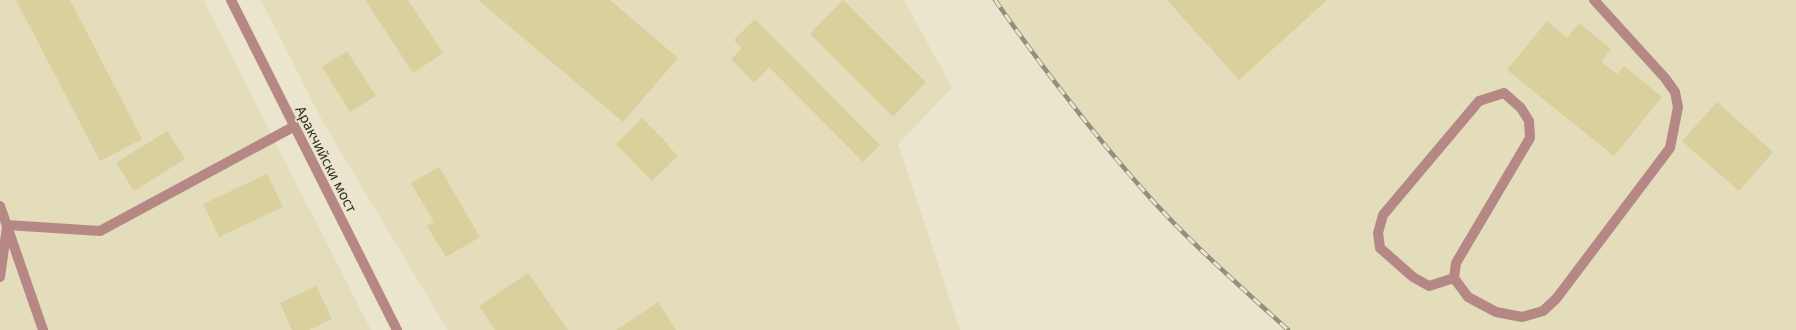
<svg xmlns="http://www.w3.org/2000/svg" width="1796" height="330" font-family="'Noto Sans',sans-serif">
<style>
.built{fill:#e3ddbc}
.building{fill:#dad09d}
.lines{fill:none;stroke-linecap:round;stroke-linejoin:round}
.service{stroke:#b68885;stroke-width:10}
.tertiary{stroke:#b68885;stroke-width:10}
.rail-casing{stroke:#928f7d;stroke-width:4.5}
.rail{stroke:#eae5cc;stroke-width:3;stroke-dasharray:9;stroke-linecap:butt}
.labels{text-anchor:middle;stroke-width:3.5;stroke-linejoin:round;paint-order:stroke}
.street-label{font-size:14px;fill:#2e2d23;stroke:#eae5cc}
</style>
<rect width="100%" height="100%" fill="#eae5cc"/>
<g class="built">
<path d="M0,0h203l168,330h-371z"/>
<path d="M261,0h643l48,88 -54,56 62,186h-512l-126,-210z"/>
<path d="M995,0h801v330h-508l-79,-73 -64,-65 -44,-53z"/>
</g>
<g class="building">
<path d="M16,0h54l72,139 -42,22z"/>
<path d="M365,0h43l35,53 -30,20z"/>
<path d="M478,0h132l68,58 -55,64z"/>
<path d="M843,0l83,82 -33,35 -83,-83z"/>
<path d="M1167,0h160l-88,80z"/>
<path d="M755,19l125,126 -17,17 -94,-95 -15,16 -23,-24 11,-11 -8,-8z"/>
<path d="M1547,21l20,17 12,-15 32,26 -10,13 16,12 7,-8 38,31 -48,59 -107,-86z"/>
<path d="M347,51l29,45 -26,16 -28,-45z"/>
<path d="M1717,102l56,50 -34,39 -57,-50z"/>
<path d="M642,118l26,26 -1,1 11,11 -26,25 -36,-37z"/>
<path d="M167,131l18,28 -51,32 -18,-28z"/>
<path d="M439,167l41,70 -34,20 -19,-31 7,-4 -23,-39z"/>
<path d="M267,174l16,33 -64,30 -16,-33z"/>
<path d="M528,273l40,57h-73l-16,-24z"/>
<path d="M316,286l16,33 -23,11h-17l-12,-27z"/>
<path d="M658,302l18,28h-60l29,-19z"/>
</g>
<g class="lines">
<g class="service">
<path d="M0,206l43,124"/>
<path d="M7,225l93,6 193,-104"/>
<path d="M0,277l7,-50"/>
<path d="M1454,278l-25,8 -16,-9 -33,-29 -2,-15 5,-18 96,-114 25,-8 17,15 8,13 1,17 -74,125 -2,15 14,19 28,15 26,5 21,-6 13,-12 114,-151 8,-41 -3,-15 -10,-14 -71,-78"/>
</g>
<path class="tertiary" d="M231,0l166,330"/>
<defs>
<path id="rail" d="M995,0c46,66 96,131 149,191 44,50 95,94 144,139"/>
</defs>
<use href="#rail" class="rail-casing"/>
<use href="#rail" class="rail"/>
</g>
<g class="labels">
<g class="street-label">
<text transform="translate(326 159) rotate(63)" y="5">Аракчийски мост</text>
</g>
</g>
</svg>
